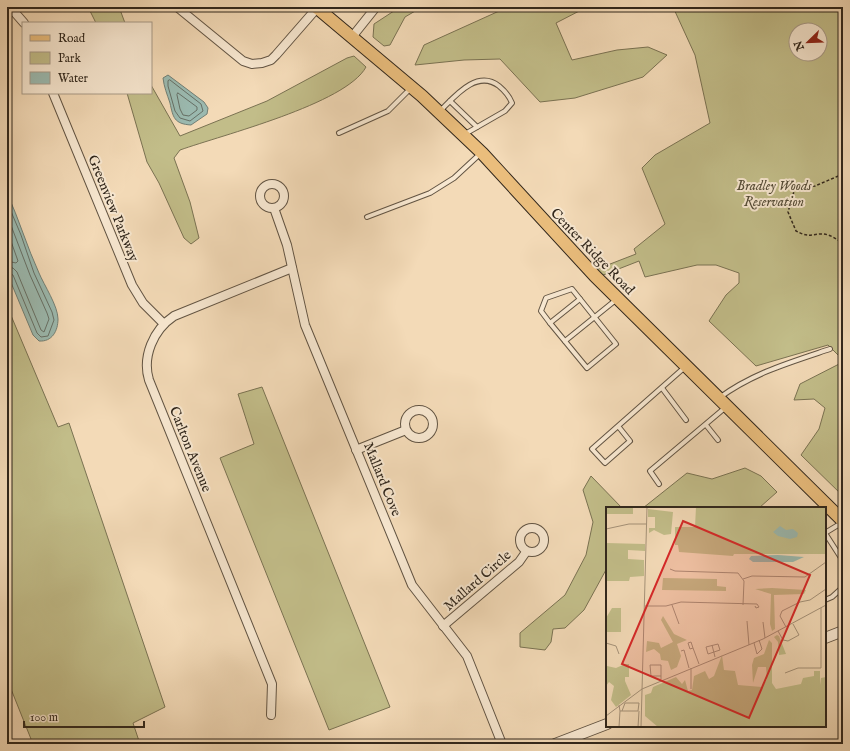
<svg xmlns="http://www.w3.org/2000/svg" width="850" height="751" font-family="'IM FELL English',serif">
<style>
.green{fill:#c2bd89;stroke:#7a7252;fill-rule:evenodd}
.water{fill:#9bbab0;stroke:#717f75}
.lines{fill:none;stroke-linecap:round;stroke-linejoin:round}
.shore{stroke:#667066;stroke-width:1}
.service-casing{stroke:#625443;stroke-width:6}
.minor-casing{stroke:#625443;stroke-width:10}
.tertiary-casing{stroke:#625443;stroke-width:12}
.primary-casing{stroke:#31271c;stroke-width:14}
.path{stroke:#31271c;stroke-width:1.5;stroke-dasharray:3 2;stroke-linecap:butt}
.service{stroke:#f7e7d0;stroke-width:4}
.minor{stroke:#f7e7d0;stroke-width:8}
.tertiary{stroke:#f7e7d0;stroke-width:10}
.primary{stroke:#eabd7c;stroke-width:12}
.labels{text-anchor:middle;stroke-width:4;stroke-linejoin:round;paint-order:stroke}
.park-label{font-size:14px;font-style:italic;fill:#554c37;stroke:#f7e7d0}
.street-label{font-size:14px;fill:#31271c;stroke:#f7e7d0}
.inset-road{fill:none;stroke:#a59279;stroke-width:1}
.view{fill:#d62828;fill-opacity:0.15;stroke:#d62828;stroke-width:2}
.inset-edge{fill:none;stroke:#31271c;stroke-width:2}
</style>
<rect width="100%" height="100%" fill="#f3dab7"/>
<filter id="stains"><feTurbulence type="fractalNoise" baseFrequency=".005" numOctaves="4"/><feColorMatrix values="0 0 0 0 .2 0 0 0 0 .09 0 0 0 0 .02 0 0 0 .5 -.17"/></filter>
<radialGradient id="worn" r=".72"><stop offset=".6" stop-color="#630" stop-opacity="0"/><stop offset="1" stop-color="#630" stop-opacity=".3"/></radialGradient>
<g class="green">
<path d="M88,7h31l6,16h-29z"/>
<path d="M400,7h22l-17,10 -15,28 -6,1 -11,-9 1,-13z"/>
<path d="M508,7h79l-31,16 16,37 45,-10 31,-3 19,8 -24,22 -68,21 -35,4 -40,-43 -36,1 -49,5 9,-20z"/>
<path d="M673,7h170v353l-15,-15 -72,21 -47,-45 17,-26 13,-12v-10l-23,-8h-19l-52,12 -6,-16 -41,16 -6,-6 44,-17 -2,-5 31,-25 -23,-56 13,-13 55,-32 -15,-68zM796,30h24v24h-24z"/>
<path d="M354,56l12,11c-20,37 -144,68 -186,83l-6,8 16,44 9,36 -8,6 -7,-6 -25,-55 -12,-21 -20,-69h24v-8l29,51 87,-35 80,-43z"/>
<path d="M7,306l51,121 11,-4 96,284 -32,16 6,18 -8,3h-98l-26,-65z"/>
<path d="M843,362v134l-42,-41 18,-26 6,-21 -11,-9 -20,1 6,-16z"/>
<path d="M262,387l128,320 -61,23 -109,-272 34,-14 -16,-50z"/>
<path d="M745,468l16,8 16,16 -18,16h-116l44,-35 25,6z"/>
<path d="M591,476l31,32h-15v60l-23,42 -19,18 -12,1 -2,13 -6,8 -25,-3v-14l45,-38 21,-40 7,-33 -10,-32z"/>
</g>
<g class="water">
<path d="M168,75l36,27 4,6 -1,6 -16,11c-17,-1 -18,-8 -21,-22 -3,-9 -6,-16 -7,-25z"/>
<path d="M7,193c12,26 20,54 32,80 5,12 19,33 19,46 0,12 -6,23 -19,22l-6,-6 -26,-62z"/>
</g>
<g class="lines">
<g class="shore">
<path d="M170,80l31,24 2,7 -13,10 -10,-3 -5,-7 -7,-25v-5z"/>
<path d="M178,93l19,14v3l-8,6 -6,-1 -3,-6 -3,-14z"/>
<path d="M7,202l14,33 13,38 18,39 2,8 -6,16 -7,1 -4,-4 -24,-58 -6,-3"/>
<path d="M7,215l23,60 17,38 2,6 -5,13 -3,-2 -24,-58 -4,-4 -6,-1"/>
<path d="M7,230l11,31 -2,2 -9,-2"/>
</g>
<defs>
<g id="service">
<path d="M450,101l27,26"/>
<path d="M441,110c14,-14 36,-41 58,-24 6,5 10,9 13,17l-7,8 -40,23"/>
<path d="M339,133l49,-22 22,-22"/>
<path d="M367,217l63,-24 24,-15 27,-25"/>
<path d="M572,289l44,55 -29,24 -37,-45 -9,-12 5,-13z"/>
<path d="M550,323l30,-24"/>
<path d="M565,341l52,-42"/>
<path d="M662,388l24,32"/>
<path d="M719,398c34,-25 72,-36 111,-49"/>
<path d="M706,425l12,15"/>
<path d="M618,426l12,15 -25,22 -13,-14 93,-82"/>
<path d="M659,484l-9,-13 76,-64"/>
<path d="M825,533l18,28"/>
<path d="M825,533l18,-11"/>
<path d="M825,600l7,-3 11,-10"/>
</g>
<g id="minor">
<path d="M10,7l14,16"/>
<path d="M177,7l66,54 9,3 10,-1 9,-3 5,-5 41,-47"/>
<path d="M352,37l24,-30"/>
<path d="M53,93l79,192 11,18 21,21"/>
<circle cx="272" cy="196" r="12"/>
<path d="M274,208l13,37 18,80 107,260 55,71 35,88"/>
<circle cx="419" cy="424" r="14"/>
<path d="M356,450l50,-20"/>
<circle cx="532" cy="540" r="12"/>
<path d="M443,626l76,-64 7,-10"/>
<path d="M271,715l1,-31 -123,-304c-7,-23 4,-50 25,-64l118,-48"/>
</g>
<g id="tertiary">
<path d="M825,638l18,-7"/>
<path d="M555,744l52,-20"/>
</g>
<path id="primary" d="M316,7l106,89 60,57 113,123 248,245"/>
</defs>
<use href="#service" class="service-casing"/>
<use href="#minor" class="minor-casing"/>
<use href="#tertiary" class="tertiary-casing"/>
<use href="#primary" class="primary-casing"/>
<path class="path" d="M843,174l-28,12 -20,2 -7,24 8,19c12,6 12,4 24,3 8,-1 17,5 23,10"/>
<use href="#service" class="service"/>
<use href="#minor" class="minor"/>
<use href="#tertiary" class="tertiary"/>
<use href="#primary" class="primary"/>
</g>
<g class="labels">
<g class="park-label">
<text x="774" y="190">Bradley Woods<tspan x="774" dy="16">Reservation</tspan></text>
</g>
<g class="street-label">
<text transform="translate(114 208) rotate(68)" y="5">Greenview Parkway</text>
<text transform="translate(593 251) rotate(46)" y="5">Center Ridge Road</text>
<text transform="translate(191 449) rotate(68)" y="5">Carlton Avenue</text>
<text transform="translate(383 479) rotate(68)" y="5">Mallard Cove</text>
<text transform="translate(477 580) rotate(-41)" y="5">Mallard Circle</text>
</g>
</g>
<g transform="translate(606 507)">
<rect width="220" height="220" fill="#f3dab7"/>
<path d="M0,0h27v7h-27zM90,0h130v47h-92l-1,2 -54,-4 -1,-7h-3v-18h20zM42,2l25,3 -2,22 -7,1 -10,-5 -5,3v-5h6v-11h-7zM0,36l39,1v7l-17,-1v9l16,1v16l-14,1 -1,4h-23zM57,71l54,1v7l9,1v4l-64,-1zM166,81l34,2 -2,4 -30,1 1,34 -3,2 -2,-7 1,-30 -16,-5zM6,101h9v24h-15v-14zM57,109l11,18 13,6 -10,4 4,12 -4,11 -6,3 -3,-9 -7,-1 -1,-6 -6,-5 -8,3 1,-11 12,2 2,5 12,-6 -12,-22zM171,128l2,1 7,18 -7,1 -1,-13 -4,-5zM163,133l3,3v40l4,6 25,-5 2,-6 11,-2v-5h6v14l1,-7 5,-1v50h-168l-13,-11v-21l6,-2 2,-6 23,-10 6,7 3,-4 3,11 4,-1 2,-14 11,-5 4,8 5,-3 8,-21 2,15 11,1 3,14 24,2 5,-8 -1,-12h-8l-5,16 -1,-18 2,-7 10,-4zM19,157h4v13h-4v4l6,14 -15,12 -5,-7 3,-14 -5,-4 -3,4v-17l1,-3 9,2z" fill="#c2bd89"/>
<path d="M174,19l6,4 7,-1 5,4 -1,4 -7,2 -12,-3 -5,-4zM172,48l26,2 -11,5h-40l-4,-3 2,-3z" fill="#9bbab0"/>
<path class="inset-road" d="M0,22l23,-5h18M64,62l5,2 63,2 6,8 -1,24M137,72l9,-3 53,1 21,-15M66,98l7,19M39,99h21l15,-4 76,2 2,3 -3,1 -1,-2M141,114l2,24M157,115l2,16M180,120l-6,-11 2,-5 18,-9 10,-2 16,-11M172,124l5,9 5,1 11,-6 -6,-11M0,136l10,3 3,8M148,136l3,11 5,-5 -3,-9M112,137l2,6 -12,4 -2,-7zM106,138l3,12M87,141l-3,1 -2,-6 3,-1 2,6 6,16M75,144l3,-1 5,18M85,161v21M179,166l13,-5h23v-60M55,169h-10l-1,-11h11v14M13,198l1,6h2l3,-8h14l-1,8h-16M0,209l36,-27 121,-50 63,-34M13,220l1,-16M32,220l1,-16M35,220l6,-220"/>
<path class="view" d="M77,14l127,54 -61,143 -127,-54z"/>
<rect width="220" height="220" class="inset-edge"/>
</g>
<rect width="850" height="751" fill="none" stroke="#f3dab7" stroke-width="24"/>
<rect x="8" y="8" width="834" height="735" fill="none" stroke="#31271c" stroke-width="2"/>
<rect x="12" y="12" width="826" height="727" fill="none" stroke="#31271c"/>
<rect x="22" y="22" width="130" height="72" fill="#f7e7d0" stroke="#a89a88"/>
<rect x="30" y="35" width="20" height="6" fill="#eabd7c" stroke="#a89a88"/>
<text x="58" y="42" font-size="12" fill="#31271c">Road</text>
<rect x="30" y="52" width="20" height="12" fill="#c2bd89" stroke="#a89a88"/>
<text x="58" y="62" font-size="12" fill="#31271c">Park</text>
<rect x="30" y="72" width="20" height="12" fill="#9bbab0" stroke="#a89a88"/>
<text x="58" y="82" font-size="12" fill="#31271c">Water</text>
<g transform="translate(808 42) rotate(247)"><circle r="19" fill="#f7e7d0" stroke="#a89a88"/>
<path d="M0-3L7 15L0 10L-7 15Z" fill="#8f2418"/>
<text y="-6" font-size="11" font-weight="bold" text-anchor="middle" fill="#31271c">N</text>
</g>
<path d="M24 721v6h120v-6" fill="none" stroke="#31271c" stroke-width="2"/>
<text x="30" y="721" font-size="12" fill="#31271c" stroke="#f7e7d0" stroke-width="3" paint-order="stroke">100 m</text>
<rect width="100%" height="100%" filter="url(#stains)"/>
<rect width="100%" height="100%" fill="url(#worn)"/>
</svg>
